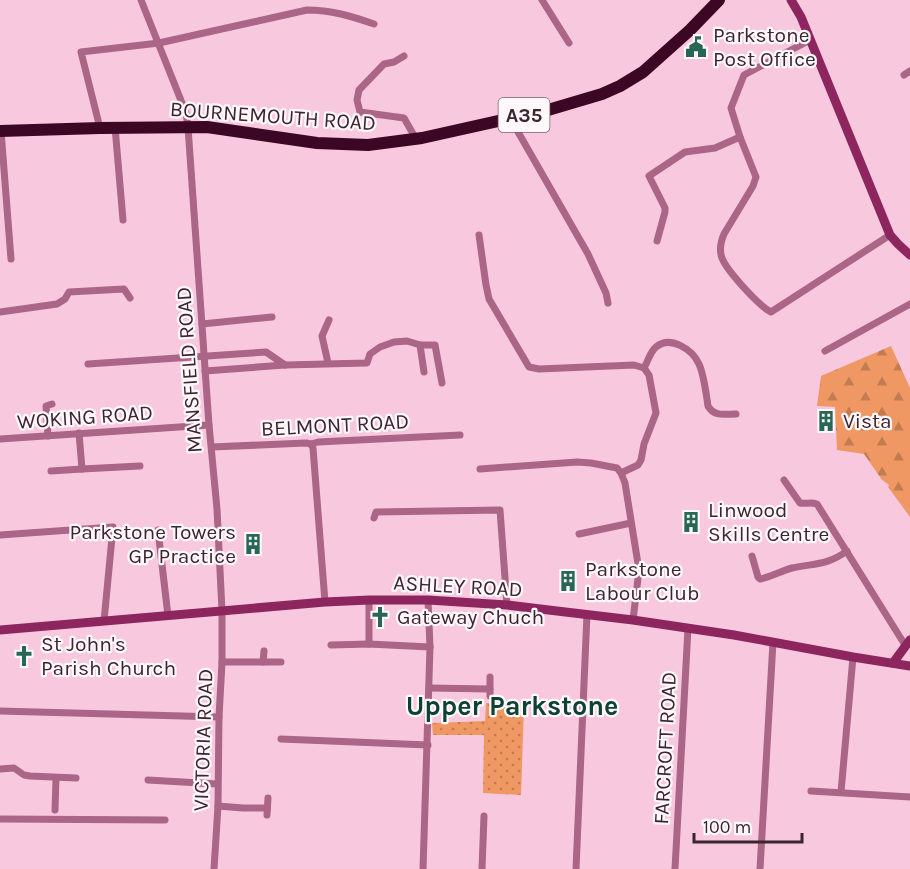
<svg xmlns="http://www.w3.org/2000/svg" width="910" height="869" font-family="Karla,sans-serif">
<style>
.grass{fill:url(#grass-dots)}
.forest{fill:url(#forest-firs)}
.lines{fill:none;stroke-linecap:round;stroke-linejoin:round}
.street{stroke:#ab6586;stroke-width:7}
.secondary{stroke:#8d265f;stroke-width:9}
.highway{stroke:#3c0725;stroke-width:12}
.labels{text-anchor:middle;stroke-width:4.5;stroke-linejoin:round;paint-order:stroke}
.shield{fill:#fef8fa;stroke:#76646c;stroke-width:1.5}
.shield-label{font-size:20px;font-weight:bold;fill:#3b252f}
.poi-label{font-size:21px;fill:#3b252f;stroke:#fef8fa;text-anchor:start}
.street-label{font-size:21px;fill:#3b252f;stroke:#fef8fa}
.district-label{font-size:27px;font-weight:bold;fill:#0c4133;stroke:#fef8fa}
</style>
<defs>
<pattern id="grass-dots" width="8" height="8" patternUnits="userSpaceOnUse" patternTransform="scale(1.5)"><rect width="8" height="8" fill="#ef9863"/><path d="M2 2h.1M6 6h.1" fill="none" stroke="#c37c52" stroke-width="1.8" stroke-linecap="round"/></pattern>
<pattern id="forest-firs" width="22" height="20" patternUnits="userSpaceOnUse" patternTransform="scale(1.5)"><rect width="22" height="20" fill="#ef9863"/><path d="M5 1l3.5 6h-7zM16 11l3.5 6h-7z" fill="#c37c52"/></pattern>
</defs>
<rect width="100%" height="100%" fill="#f8c9de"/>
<path class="grass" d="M486,703l38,2 -3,90 -38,-2 1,-58h-51l-1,-12 53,-2z"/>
<path class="forest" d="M891,346l19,42v129l-22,-30 1,-2 -7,-5 -18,-26 -27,-4 -2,-43 -18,-1 4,-30z"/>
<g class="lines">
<g class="street">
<path d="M141,0l45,113 2,14 21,298 8,84 5,102v51l-3,55 -1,89 -4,63"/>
<path d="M542,0l27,43"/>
<path d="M810,40l-66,35 -13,33 9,29 16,40 -3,9 -29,48c-3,7 -5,16 -2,24 5,13 37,48 49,54l119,-77"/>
<path d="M404,56l-10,6 -10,2 -25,26 -2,10 3,12 44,6 12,21"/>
<path d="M904,75l6,-4"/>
<path d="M510,118l78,136 18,39 2,10"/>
<path d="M115,127l8,93"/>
<path d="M100,128l-19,-76 78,-9 148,-33c24,0 44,6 67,14"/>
<path d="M1,131l10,128"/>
<path d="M479,235l7,50 3,14 40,68 10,2 95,-4 10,3 5,7 7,38 -12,31 -3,16 -3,5 -17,8"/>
<path d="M657,241l8,-29v-4l-16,-32 36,-24 30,-4 25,-11"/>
<path d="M0,312l57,-8 8,-5 4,-7 55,-3 6,9"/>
<path d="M202,324l70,-7"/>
<path d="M825,351l85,-47"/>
<path d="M328,363l-6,-27 7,-16"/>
<path d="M88,364l178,-12 19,13"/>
<path d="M644,368c4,-7 6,-16 12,-21 14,-12 36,2 43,17 5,11 7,29 9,42 6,11 17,8 28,8"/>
<path d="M205,371l80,-6 82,-2 3,-9 10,-7 14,-5 13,-1 13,4"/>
<path d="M424,372l-4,-27h15l7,38"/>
<path d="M79,433l3,36 58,-3"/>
<path d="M48,436l-2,-30 6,-2"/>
<path d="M0,439l209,-14"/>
<path d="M311,444l2,4 12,154"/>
<path d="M212,447l94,-4 5,1 7,-2 142,-7"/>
<path d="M480,469l97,-7 14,1 26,5 4,5 4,10 14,87 -6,50"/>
<path d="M51,471l31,-2"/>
<path d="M784,480l16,23c6,1 11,-1 17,1l88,141"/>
<path d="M374,518l2,-6 124,-2 7,95"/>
<path d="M158,530l10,86"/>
<path d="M579,534l52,-11"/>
<path d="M0,535l113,-8 -9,94"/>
<path d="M752,556l6,21 2,2c11,-2 21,-8 32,-11 23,-5 34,-2 55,-17"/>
<path d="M369,600v44"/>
<path d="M331,645l38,-1 61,3"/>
<path d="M222,662h59"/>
<path d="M263,662l1,-11"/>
<path d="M490,677v19"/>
<path d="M429,688l61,1"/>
<path d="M0,711l219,6"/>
<path d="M281,739l147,6"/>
<path d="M0,769l14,-1 10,7 6,1 46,2"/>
<path d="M148,780l69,4"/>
<path d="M811,791l99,6"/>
<path d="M841,792l12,-135"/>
<path d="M218,806l25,2h24"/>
<path d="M55,810l1,-32"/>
<path d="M267,815l1,-17"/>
<path d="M0,819l165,1"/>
<path d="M423,869l7,-222 -2,-47"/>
<path d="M482,869l2,-53"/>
<path d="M576,869l11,-255"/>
<path d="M675,869l13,-241"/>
<path d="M760,869l13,-227"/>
</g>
<g class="secondary">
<path d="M791,0l10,17 89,218 8,9 12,11"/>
<path d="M0,630l325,-28 44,-2h59l79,5 50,6 76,9 101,15 119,22 57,9"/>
<path d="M893,663l17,-23"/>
</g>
<path class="highway" d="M0,131l100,-3 107,-1 110,16 51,2 54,-7 126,-28 54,-16 18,-8 23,-14 47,-42 29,-30"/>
</g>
<defs>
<symbol id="civic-bare" viewBox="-9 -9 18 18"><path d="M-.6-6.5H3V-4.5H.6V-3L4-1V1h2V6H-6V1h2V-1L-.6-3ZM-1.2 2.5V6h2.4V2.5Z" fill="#276754" stroke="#fef8fa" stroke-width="2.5" paint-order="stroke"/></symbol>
<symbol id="building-bare" viewBox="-9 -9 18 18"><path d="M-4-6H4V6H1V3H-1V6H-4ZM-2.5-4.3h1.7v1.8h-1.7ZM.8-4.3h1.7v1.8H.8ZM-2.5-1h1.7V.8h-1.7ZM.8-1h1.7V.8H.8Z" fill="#276754" stroke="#fef8fa" stroke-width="2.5" paint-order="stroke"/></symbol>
<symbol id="church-bare" viewBox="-9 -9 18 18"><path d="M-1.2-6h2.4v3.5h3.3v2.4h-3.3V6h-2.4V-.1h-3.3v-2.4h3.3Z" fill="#276754" stroke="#fef8fa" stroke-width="2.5" paint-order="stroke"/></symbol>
</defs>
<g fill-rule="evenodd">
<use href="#civic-bare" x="681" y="32" width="30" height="30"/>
<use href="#building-bare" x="811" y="406" width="30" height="30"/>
<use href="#building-bare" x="676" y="507" width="30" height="30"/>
<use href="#building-bare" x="238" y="529" width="30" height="30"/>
<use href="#building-bare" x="553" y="566" width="30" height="30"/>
<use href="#church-bare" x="365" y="602" width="30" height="30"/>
<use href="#church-bare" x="9" y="641" width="30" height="30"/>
</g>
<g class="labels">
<rect class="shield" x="498.5" y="98" width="51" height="34" rx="4.5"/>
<g class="shield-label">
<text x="524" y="122">A35</text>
</g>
<g class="poi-label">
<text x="713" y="42">Parkstone<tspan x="713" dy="24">Post Office</tspan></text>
<text x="843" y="428">Vista</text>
<text x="708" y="517">Linwood<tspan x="708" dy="24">Skills Centre</tspan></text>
<text x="236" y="539" text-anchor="end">Parkstone Towers<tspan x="236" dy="24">GP Practice</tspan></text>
<text x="585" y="576">Parkstone<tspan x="585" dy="24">Labour Club</tspan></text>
<text x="397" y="624">Gateway Chuch</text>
<text x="41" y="651">St John's<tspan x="41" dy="24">Parish Church</tspan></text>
</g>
<g class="street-label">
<text transform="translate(273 116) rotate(4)" y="7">BOURNEMOUTH ROAD</text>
<text transform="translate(189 370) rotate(-94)" y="7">MANSFIELD ROAD</text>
<text transform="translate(85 417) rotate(-4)" y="7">WOKING ROAD</text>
<text transform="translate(335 425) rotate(-3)" y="7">BELMONT ROAD</text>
<text transform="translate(458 586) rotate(3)" y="7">ASHLEY ROAD</text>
<text transform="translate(203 740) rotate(-88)" y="7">VICTORIA ROAD</text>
<text transform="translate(665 748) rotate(-87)" y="7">FARCROFT ROAD</text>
</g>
<g class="district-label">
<text x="512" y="715">Upper Parkstone</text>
</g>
</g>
<path d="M694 833v9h108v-9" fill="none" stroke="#3b252f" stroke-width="3"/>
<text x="703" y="833" font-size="18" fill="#3b252f" stroke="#fef8fa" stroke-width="4.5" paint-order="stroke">100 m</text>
</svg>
